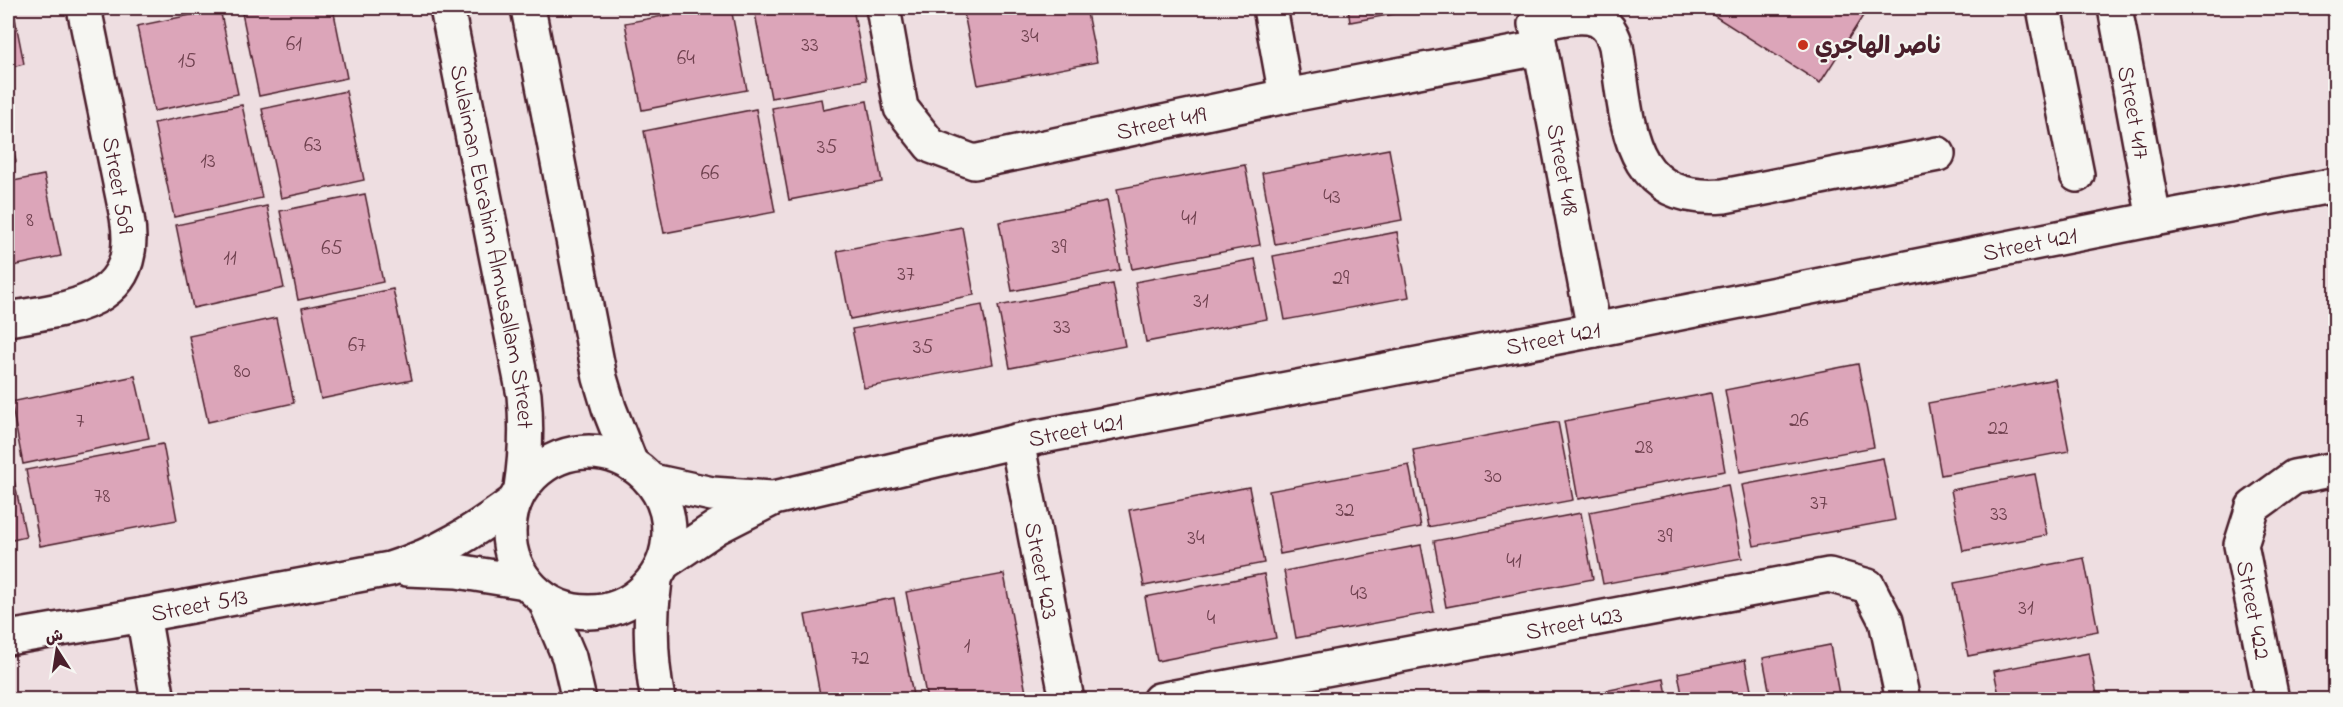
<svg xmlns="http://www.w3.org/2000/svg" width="2343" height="707" font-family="'Indie Flower','Playpen Sans Arabic',sans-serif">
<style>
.building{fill:#dca5b9;stroke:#4a1f2b;stroke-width:1.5}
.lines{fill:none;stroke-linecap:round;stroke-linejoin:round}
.minor-casing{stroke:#4a1f2b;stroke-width:38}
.minor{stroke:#f6f6f2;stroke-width:33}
.poi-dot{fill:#c8321e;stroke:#f6f6f2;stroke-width:2}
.labels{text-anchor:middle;stroke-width:4.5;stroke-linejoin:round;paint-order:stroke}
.number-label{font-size:21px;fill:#6e404e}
.poi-label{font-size:24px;font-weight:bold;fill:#4a1f2b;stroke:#f6f6f2;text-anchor:start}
.street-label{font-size:24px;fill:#4a1f2b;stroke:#f6f6f2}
</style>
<rect width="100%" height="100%" fill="#eedee1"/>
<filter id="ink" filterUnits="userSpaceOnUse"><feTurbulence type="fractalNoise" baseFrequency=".0167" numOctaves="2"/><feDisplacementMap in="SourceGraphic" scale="12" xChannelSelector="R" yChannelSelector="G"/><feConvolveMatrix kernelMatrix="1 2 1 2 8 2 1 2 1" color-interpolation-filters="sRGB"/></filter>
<g filter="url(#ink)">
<g class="building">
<path d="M8,8h5l11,56 -16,4z"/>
<path d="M241,8h92l14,70 -88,18z"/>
<path d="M616,8h22l-21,3z"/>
<path d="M706,8h25l16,82 -105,20 -17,-87z"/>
<path d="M754,8h99l13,72 -95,18z"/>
<path d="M963,8h123l11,54 -119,23z"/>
<path d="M1348,8h45l1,6 -44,8z"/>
<path d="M1702,8h166l-48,75z"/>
<path d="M220,9l18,85 -84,17 -17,-85z"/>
<path d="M346,91l18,89 -83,18 -19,-89z"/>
<path d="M821,99l2,11 44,-9 15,81 -93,18 -17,-92z"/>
<path d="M242,105l20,93 -88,19 -20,-94z"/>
<path d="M756,109l19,103 -111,21 -20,-102z"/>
<path d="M8,121l8,41 -8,1z"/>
<path d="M1389,149l13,71 -127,24 -13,-71z"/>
<path d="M1245,165l15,80 -128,24 -15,-80z"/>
<path d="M44,175l17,81 -53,11v-85z"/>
<path d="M365,194l18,88 -85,18 -18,-89z"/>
<path d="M1107,201l13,69 -108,21 -13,-69z"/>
<path d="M267,206l17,82 -91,20 -17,-83z"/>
<path d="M962,227l12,68 -124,24 -13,-68z"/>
<path d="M1397,232l12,65 -124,23 -12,-64z"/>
<path d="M1255,259l12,60 -121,23 -11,-60z"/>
<path d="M1113,284l12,62 -115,22 -12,-62z"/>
<path d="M393,289l19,91 -91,19 -19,-91z"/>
<path d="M982,305l11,59 -129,24 -12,-59z"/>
<path d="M276,318l18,85 -86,19 -19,-86z"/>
<path d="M1858,364l16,83 -134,25 -15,-82z"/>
<path d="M135,376l14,62 -126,26 -12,-62z"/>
<path d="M2055,379l14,72 -128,24 -13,-72z"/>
<path d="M1711,393l14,78 -147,28 -14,-78z"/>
<path d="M1558,422l15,78 -145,27 -15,-77z"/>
<path d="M163,444l14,76 -137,26 -14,-76z"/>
<path d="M1883,458l12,62 -141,26 -12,-61z"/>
<path d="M1409,465l12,62 -141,27 -11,-63z"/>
<path d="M2035,474l12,61 -84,16 -12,-61z"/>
<path d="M13,475l13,62 -18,4v-65z"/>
<path d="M1728,485l14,73 -139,26 -14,-72z"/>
<path d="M1249,487l15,76 -120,23 -15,-76z"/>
<path d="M1581,513l12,66 -147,28 -12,-66z"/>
<path d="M1421,545l13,67 -138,26 -12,-67z"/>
<path d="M2084,558l14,73 -130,25 -14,-73z"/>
<path d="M1004,574l23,124 -10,2h-90l-21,-108z"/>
<path d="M1264,574l12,64 -119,23 -12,-64z"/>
<path d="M894,598l20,102h-93l-16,-85z"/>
<path d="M1830,645l10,55h-69l-8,-42z"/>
<path d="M2089,653l9,47h-98l-6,-29z"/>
<path d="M1745,660l8,40h-70l-5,-27z"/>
<path d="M1664,679l4,21h-98v-2z"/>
<path d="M79,693l2,7h-39z"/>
</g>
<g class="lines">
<defs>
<g id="minor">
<path id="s1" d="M447,8l77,387c3,32 2,61 -3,93"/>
<path d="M528,8l72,370 9,30 22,56"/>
<path id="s2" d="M883,8l18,100 30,38 43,16 312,-66 254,-48"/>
<path d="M1270,8l16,88"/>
<path d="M2044,8l33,167"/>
<path id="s3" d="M2115,8l39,211"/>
<path d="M1535,24c32,-6 70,-21 81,22 12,73 8,158 108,150l214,-42"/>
<path id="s4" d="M1536,25l58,305"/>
<path d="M8,319c63,-11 134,-15 119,-102l-43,-209"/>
<path id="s5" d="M1017,441l50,259"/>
<circle cx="589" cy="532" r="80"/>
<path d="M652,481l60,13 60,4"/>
<path id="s6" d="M665,562l52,-35 57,-29 243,-57 577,-111 560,-111 182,-34"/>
<path d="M407,569l50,2 68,11"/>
<path d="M655,580c-6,41 -5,79 3,120"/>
<path d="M545,600l24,57 10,43"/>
<path d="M143,615l15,85"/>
<path id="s7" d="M8,638l135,-23 247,-46c51,-16 83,-37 125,-68"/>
<path id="s8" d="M1159,700l670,-125 39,11 18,35 17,79"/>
<path d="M2272,700l-31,-155 12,-38 41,-30 42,-8"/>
</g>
</defs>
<use href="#minor" class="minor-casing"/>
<use href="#minor" class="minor"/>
</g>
</g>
<circle class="poi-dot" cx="1803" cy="45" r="6"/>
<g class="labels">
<g class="number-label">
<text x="1030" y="42">34</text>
<text x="294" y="50">61</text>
<text x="810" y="51">33</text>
<text x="686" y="64">64</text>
<text x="187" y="67">15</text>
<text x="313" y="151">63</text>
<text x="827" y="153">35</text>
<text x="208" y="167">13</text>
<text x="710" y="179">66</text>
<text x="1332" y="203">43</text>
<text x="1189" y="224">41</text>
<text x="30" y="226">8</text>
<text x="1059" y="253">39</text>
<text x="332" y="254">65</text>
<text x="230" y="264">11</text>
<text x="906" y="280">37</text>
<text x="1341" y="284">29</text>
<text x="1201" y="307">31</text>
<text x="1062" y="333">33</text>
<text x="357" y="351">67</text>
<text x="923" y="353">35</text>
<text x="242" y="377">80</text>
<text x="1799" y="426">26</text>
<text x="80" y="427">7</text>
<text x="1998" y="434">22</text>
<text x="1644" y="453">28</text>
<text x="1493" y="482">30</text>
<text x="102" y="502">78</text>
<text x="1819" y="509">37</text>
<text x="1345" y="516">32</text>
<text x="1999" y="520">33</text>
<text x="1665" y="542">39</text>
<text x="1196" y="544">34</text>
<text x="1514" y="567">41</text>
<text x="1359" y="599">43</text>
<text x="2026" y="614">31</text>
<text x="1211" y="624">4</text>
<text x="967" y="652">1</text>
<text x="860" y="664">72</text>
</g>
<g class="poi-label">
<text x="1815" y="53">ناصر الهاجري</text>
</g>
<g class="street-label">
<text dy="8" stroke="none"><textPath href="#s3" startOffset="106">Street 417</textPath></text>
<text dy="8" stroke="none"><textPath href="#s2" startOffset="387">Street 419</textPath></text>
<text dy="8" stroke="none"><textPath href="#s4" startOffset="147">Street 418</textPath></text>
<text transform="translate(119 185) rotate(80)" y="8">Street 509</text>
<text dy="8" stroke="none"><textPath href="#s6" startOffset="1408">Street 421</textPath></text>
<text dy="8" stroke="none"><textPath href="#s1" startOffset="243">Sulaiman Ebrahim Almusallam Street</textPath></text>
<text dy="8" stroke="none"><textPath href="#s6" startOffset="922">Street 421</textPath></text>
<text dy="8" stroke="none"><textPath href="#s6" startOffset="436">Street 421</textPath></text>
<text dy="8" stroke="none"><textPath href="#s5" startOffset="132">Street 423</textPath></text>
<text dy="8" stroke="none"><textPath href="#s7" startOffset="194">Street 513</textPath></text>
<text transform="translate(2254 610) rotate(79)" y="8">Street 422</text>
<text dy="8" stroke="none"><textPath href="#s8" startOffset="422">Street 423</textPath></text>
</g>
</g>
<rect width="2343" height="707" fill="none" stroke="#f6f6f2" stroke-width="30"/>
<rect x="15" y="15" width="2313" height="677" fill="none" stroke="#4a1f2b" stroke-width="2" filter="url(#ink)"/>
<g transform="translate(57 650) rotate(348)" stroke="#f6f6f2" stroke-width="4.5" paint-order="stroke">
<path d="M0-4.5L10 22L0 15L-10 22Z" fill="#4a1f2b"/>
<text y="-9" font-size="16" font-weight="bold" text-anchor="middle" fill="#4a1f2b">ش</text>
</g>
</svg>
